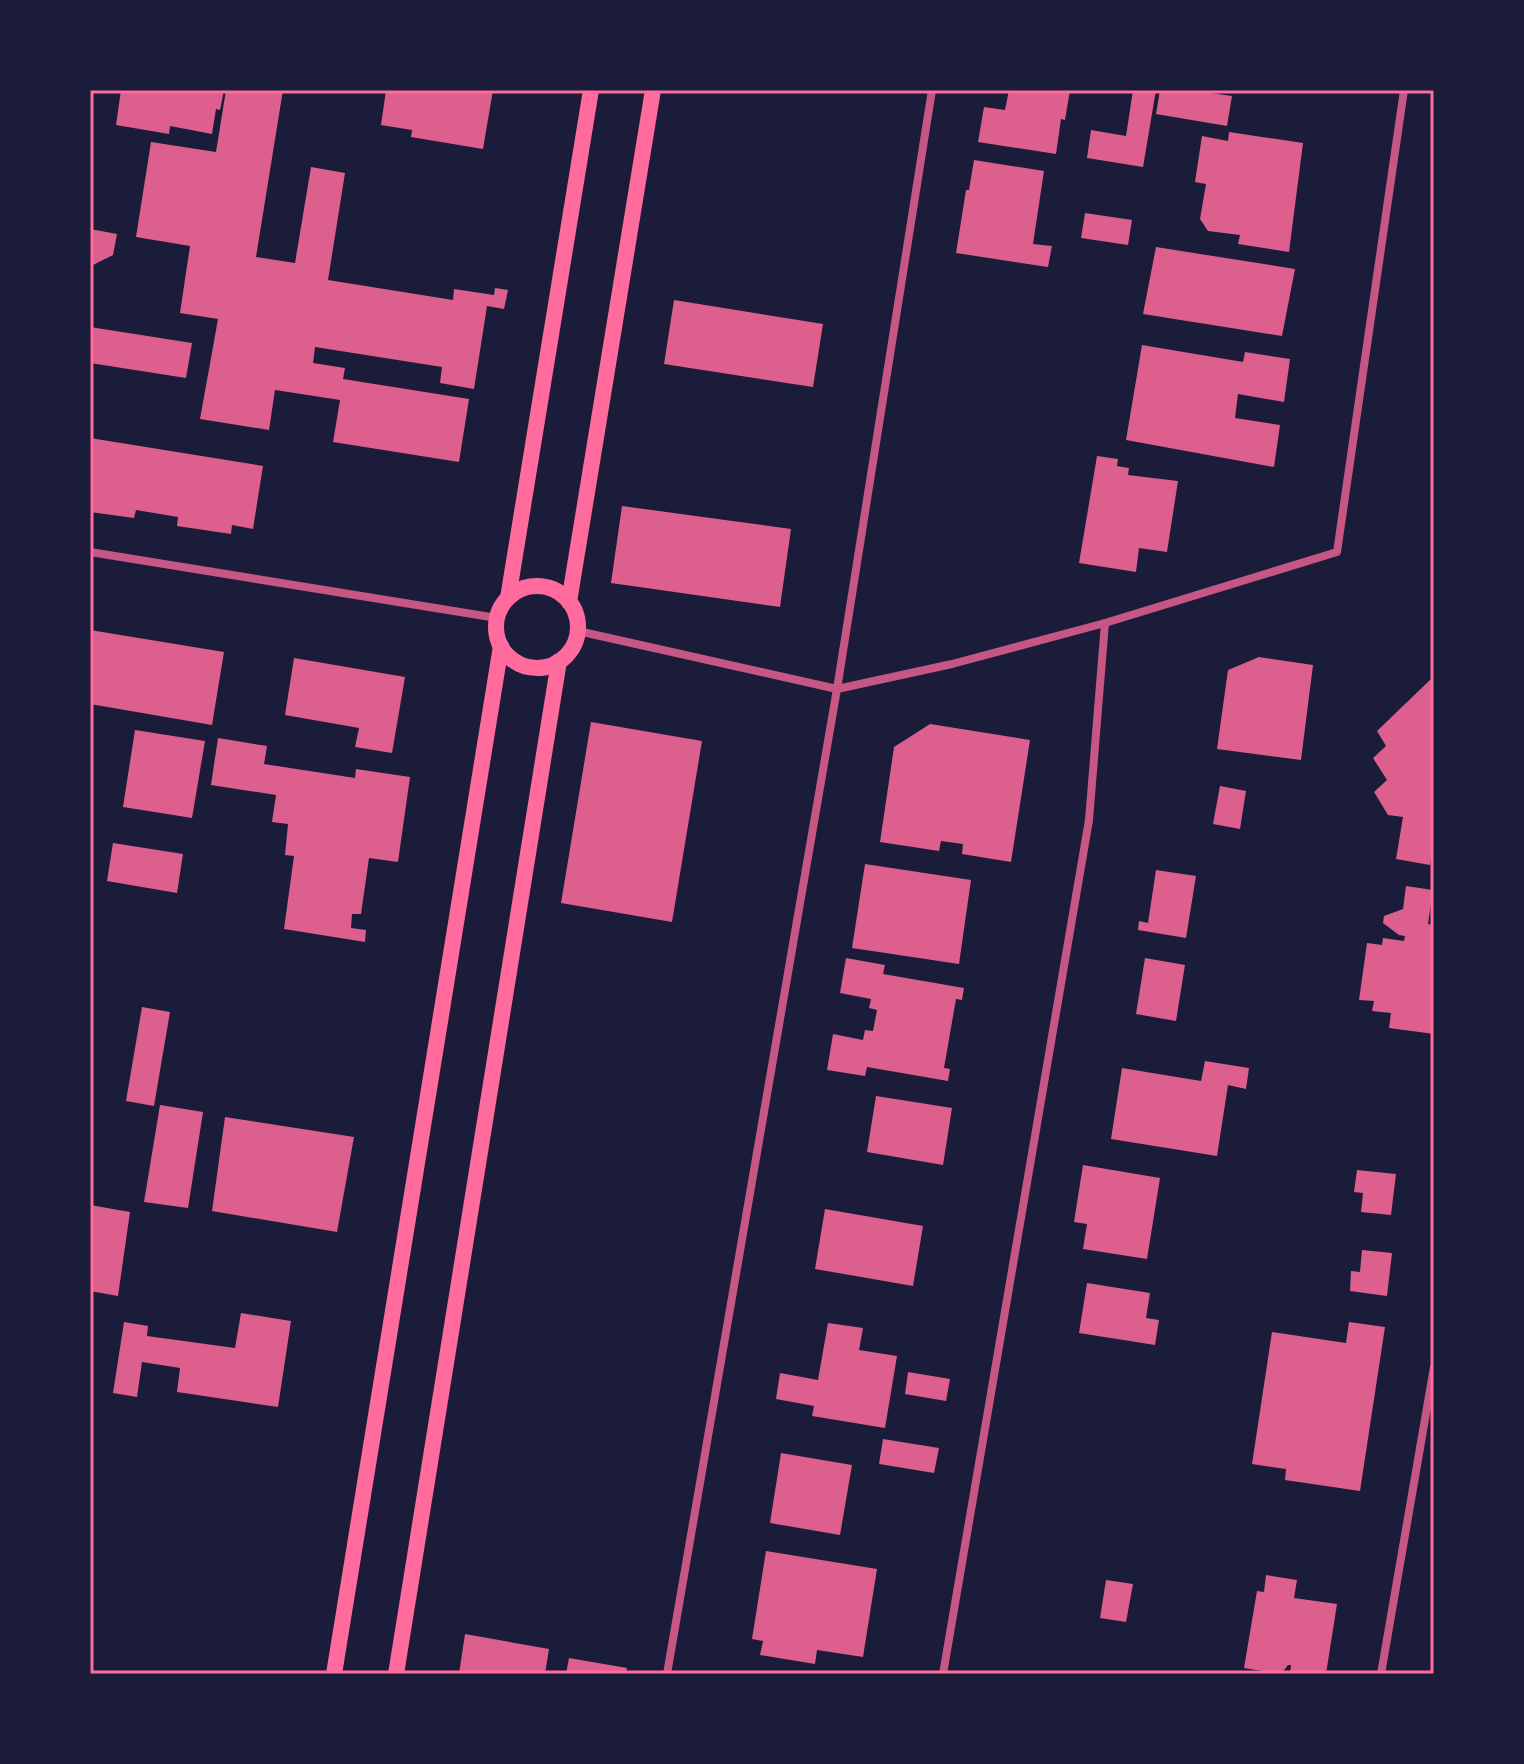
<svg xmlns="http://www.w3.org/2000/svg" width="1524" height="1764" font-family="'Fira Sans Condensed',sans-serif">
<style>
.building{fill:#dd5f8e}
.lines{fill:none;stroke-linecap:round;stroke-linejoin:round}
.minor{stroke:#c65784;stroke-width:8}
.secondary{stroke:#ff6b9d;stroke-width:16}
.neatline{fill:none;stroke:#ff6b9d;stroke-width:3}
</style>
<rect width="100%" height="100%" fill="#1b1b3a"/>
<g class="building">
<path d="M121,90h103l-4,20 -4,-1 -4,25 -42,-8 -1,8 -53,-9z"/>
<path d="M226,90h57l-27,167 39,6 16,-96 34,6 -17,107 125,20 1,-11 40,6 1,-7 13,2 -4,19 -17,-3 -13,83 -34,-6 2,-16 -127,-20 -2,16 32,5 -2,11 126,20 -10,63 -126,-20 7,-42 -65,-10 -6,40 -69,-11 18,-100 -38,-6 10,-67 -54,-9 15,-95 65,10z"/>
<path d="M386,90h107l-10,59 -72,-12 1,-7 -31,-5z"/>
<path d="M1009,90h61l-5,30 -4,-1 -5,35 -78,-12 6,-35 21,3z"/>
<path d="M1133,90h23l-13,77 -56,-9 4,-28 35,6z"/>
<path d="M1160,90h52l-1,3 21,3 -5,30 -71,-12z"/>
<path d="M1229,132l74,11 -14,109 -51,-8 2,-9 -32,-4 -8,-12 6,-35 -11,-2 7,-46 26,5z"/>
<path d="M974,160l70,11 -11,73 19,2 -4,21 -92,-14 10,-63h3z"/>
<path d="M1085,213l47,7 -4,25 -47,-7z"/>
<path d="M90,229l27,5 -4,21 -20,10h-3z"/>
<path d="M1156,247l139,22 -13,67 -139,-22z"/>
<path d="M674,300l149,24 -10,63 -149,-23z"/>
<path d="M90,327l102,16 -6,35 -96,-15z"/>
<path d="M1142,345l101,17 2,-10 45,7 -6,43 -46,-8 -3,24 45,7 -6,42 -148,-27z"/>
<path d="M90,438l173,28 -10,63 -21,-4 -1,9 -54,-8 1,-9 -42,-7 -2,8 -44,-6z"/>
<path d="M1097,456l21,3 -1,7 12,2 -1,7 50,6 -11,71 -28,-4 -3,24 -57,-9z"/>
<path d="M622,506l169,23 -11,78 -169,-24z"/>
<path d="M90,630l134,22 -12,73 -122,-21z"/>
<path d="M1259,657l54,8 -12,95 -84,-11 11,-79z"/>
<path d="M294,658l111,19 -13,76 -37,-6 4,-19 -74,-13z"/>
<path d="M1432,678l2,159 -4,28 -34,-6 7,-42 -15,-2 -14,-23 13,-12 -14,-22 13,-12 -9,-15z"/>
<path d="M591,722l111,19 -30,181 -111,-19z"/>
<path d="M930,724l100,16 -19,122 -49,-8 1,-10 -22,-3 -2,10 -59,-9 14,-95z"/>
<path d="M135,730l70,11 -13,77 -69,-11z"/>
<path d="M218,738l49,8 -3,18 91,14 1,-9 54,8 -12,85 -29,-4 -8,56h-9l-1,14 15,2 -1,12 -81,-13 10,-73 -9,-1 3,-31 -16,-2 4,-27 -65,-10z"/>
<path d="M1220,786l26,5 -6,38 -27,-5z"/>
<path d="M113,843l70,11 -6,39 -70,-12z"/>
<path d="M865,864l106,16 -12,84 -107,-16z"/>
<path d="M1156,870l40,6 -10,62 -48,-8 1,-9 9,2z"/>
<path d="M1406,886l27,4 -5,34 6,1v109l-45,-6 2,-15 -19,-2 2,-10 -15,-1 8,-57 15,2 1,-7 21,3 1,-5 -6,-1 -16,-12 1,-7 19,-7z"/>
<path d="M846,958l39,7 -2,9 81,14 -2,12 -6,-1 -12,69 6,1 -2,12 -81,-14 -2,9 -38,-6 6,-36 30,6 2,-10 8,1 4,-21 -8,-2 2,-9 -31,-6z"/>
<path d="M1145,958l40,7 -9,56 -40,-7z"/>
<path d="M142,1007l28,5 -16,94 -28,-5z"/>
<path d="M1205,1061l44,7 -3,21 -18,-4 -11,71 -106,-17 11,-71 79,13z"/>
<path d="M876,1096l76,12 -9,57 -76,-13z"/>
<path d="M160,1105l43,7 -15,96 -44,-6z"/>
<path d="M225,1117l129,20 -17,95 -125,-21z"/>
<path d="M1083,1165l77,13 -13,81 -64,-10 4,-25 -13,-2z"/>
<path d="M1357,1170l39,4 -5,41 -30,-3 2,-19 -9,-1z"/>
<path d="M90,1205l40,7 -12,84 -28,-5z"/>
<path d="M825,1209l98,17 -10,60 -98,-17z"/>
<path d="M1362,1250l30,3 -5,43 -37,-5 1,-20 9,1z"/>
<path d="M1087,1283l63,10 -4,25 13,2 -4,25 -76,-12z"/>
<path d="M241,1313l50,8 -13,86 -101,-15 3,-24 -38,-6 -5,35 -24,-4 11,-71 24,4 -1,10 88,12z"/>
<path d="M1349,1322l36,5 -25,164 -75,-11 1,-11 -34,-5 20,-132 74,11z"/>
<path d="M828,1323l35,5 -4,22 38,6 -12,72 -73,-12 2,-10 -38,-7 4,-26 38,7z"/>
<path d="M908,1372l42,7 -4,22 -41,-7z"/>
<path d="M883,1439l56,9 -5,25 -55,-9z"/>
<path d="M781,1453l71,12 -12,70 -70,-12z"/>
<path d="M766,1551l111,18 -14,88 -46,-7 -2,14 -55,-9 3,-14 -11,-2z"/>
<path d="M1266,1575l31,5 -3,18 43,6 -11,70h-36l1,-9h-3l-7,9 -37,-6 13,-77 7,1z"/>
<path d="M1106,1580l27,4 -7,38 -26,-4z"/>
<path d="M465,1634l84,15 -4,25h-86z"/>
<path d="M569,1658l58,10 -1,6h-60z"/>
</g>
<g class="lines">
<g class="minor">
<path d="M90,552l407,66"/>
<path d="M578,631l259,58 115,-25 153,-41 232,-71 67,-462"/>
<path d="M667,1674l170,-985 95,-599"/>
<path d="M943,1674l146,-854 16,-197"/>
<path d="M1381,1674l53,-307"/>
</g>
<g class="secondary">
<circle cx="537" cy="627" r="41"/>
<path d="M508,598l83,-508"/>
<path d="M569,602l84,-512"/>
<path d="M334,1674l167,-1028"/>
<path d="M396,1674l163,-1013"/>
</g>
</g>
<rect width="1524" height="1764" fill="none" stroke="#1b1b3a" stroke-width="184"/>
<rect x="92" y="92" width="1340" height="1580" class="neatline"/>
</svg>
